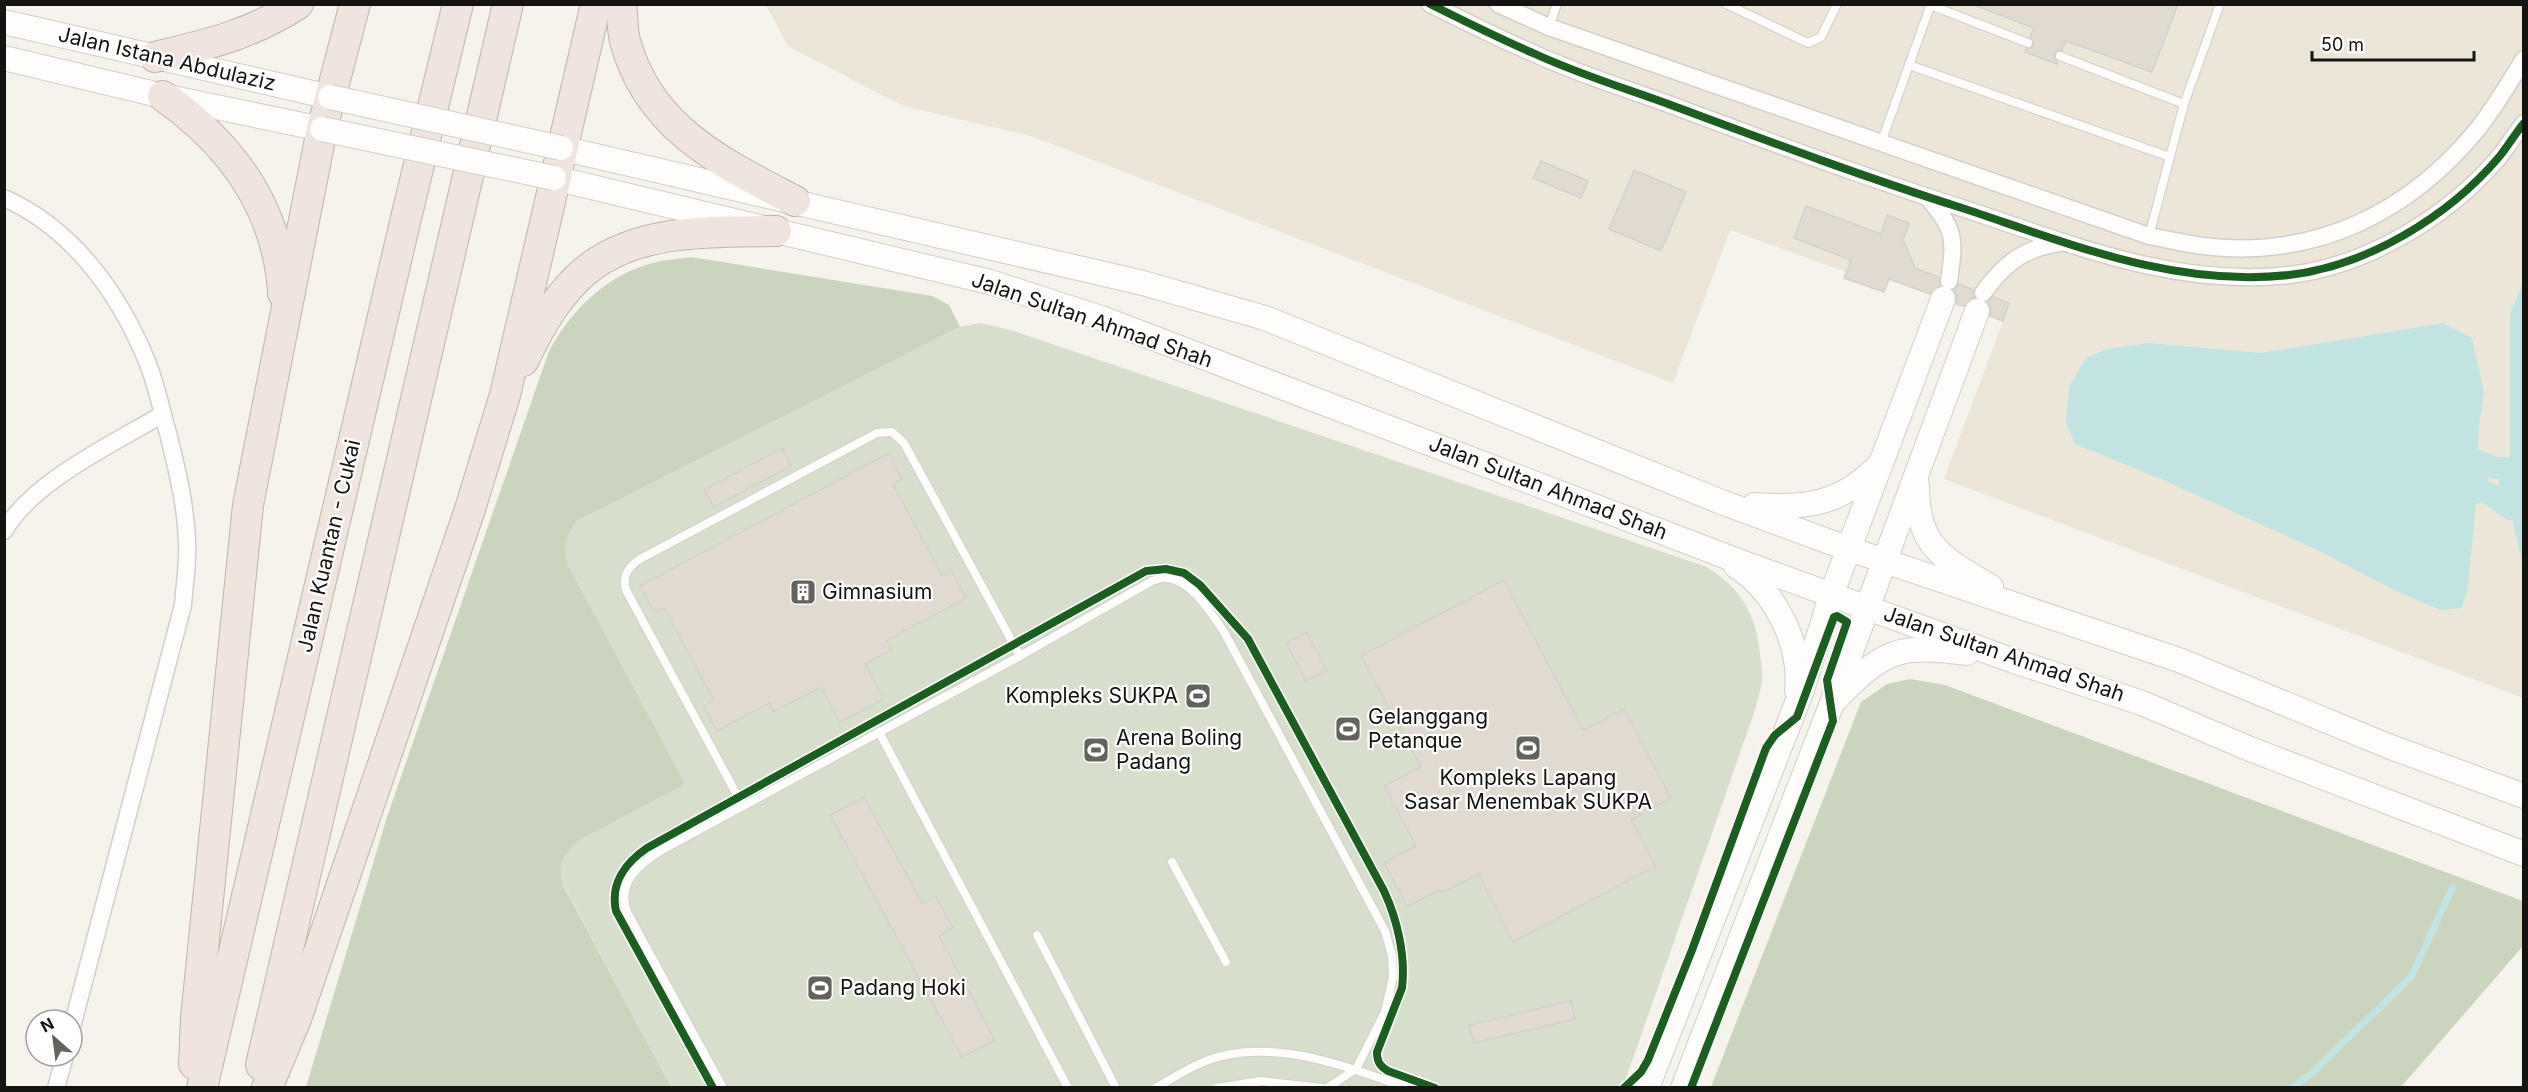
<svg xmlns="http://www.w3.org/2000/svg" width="2528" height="1092" font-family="Inter,sans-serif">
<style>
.built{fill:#ece6d9}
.green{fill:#d7dfcc}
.forest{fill:#cbd4bd}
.water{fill:#c1e4e2}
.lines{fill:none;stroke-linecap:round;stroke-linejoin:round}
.stream{stroke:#c1e4e2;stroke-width:7}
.canal{stroke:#c1e4e2;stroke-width:22}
.building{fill:#e0dad0;stroke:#d4d1cd;stroke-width:1.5}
.lane-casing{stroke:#d2cfca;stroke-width:10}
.street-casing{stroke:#d2cfca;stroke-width:19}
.secondary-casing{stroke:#d2cfca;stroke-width:26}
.highway-casing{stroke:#beb3aa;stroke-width:32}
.lane{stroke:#fefdfc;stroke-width:8}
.street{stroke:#fefdfc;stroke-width:16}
.secondary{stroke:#fefdfc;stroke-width:24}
.highway{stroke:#efe5de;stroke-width:30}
.secondary-bridge-casing{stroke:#d2cfca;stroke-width:26;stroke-linecap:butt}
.secondary-bridge{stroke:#fefdfc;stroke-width:24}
.cycleway-casing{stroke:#fff;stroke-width:11}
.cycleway{stroke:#1b5e20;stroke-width:8}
.labels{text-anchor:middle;stroke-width:4.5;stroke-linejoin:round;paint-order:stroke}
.street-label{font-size:21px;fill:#161410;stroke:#fff}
.poi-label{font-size:21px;fill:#161410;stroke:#fff;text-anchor:start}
</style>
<rect width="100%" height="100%" fill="#f6f3ec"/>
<path class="built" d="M766,5h1757v693l-579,-219 59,-158 -96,-35 2,-5 -18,-7 -7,18 -40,-14 2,-6 -116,-42 -57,153 -642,-247 -128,-30 -115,-60z"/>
<path class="green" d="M980,323l34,8 693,236c34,22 49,46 53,87 1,9 3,19 2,27 -2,11 -5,22 -8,32l-131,374h-952l-108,-203c-6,-20 1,-31 17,-44l104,-56 -115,-217c-6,-19 -4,-31 8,-46l383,-194z"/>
<g class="forest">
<path d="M691,257l241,39 17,9 11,22 -383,194c-12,15 -14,27 -8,46l116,217 -105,56c-16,13 -23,24 -17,45l108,202h-365l81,-270 162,-466c22,-40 55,-74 100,-87 13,-4 28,-5 42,-7z"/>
<path d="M1910,679l35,6 578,216v45l-122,141h-690l150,-385 26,-18z"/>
</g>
<g class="water">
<path d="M2523,283h1l-1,284 -13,-58v-195z"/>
<path d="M2444,323l28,15 12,54 -5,35 -3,78 -8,82 -6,21 -21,2 -37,-15 -89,-46 -147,-67 -93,-38 -9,-22 3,-35 17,-29 21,-9 42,-6 112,10z"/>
</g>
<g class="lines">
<path class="stream" d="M2292,1088l20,-15 99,-96 42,-90"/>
<path class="canal" d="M2478,461l18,7h14v41l-21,-16 -12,-1z"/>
</g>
<g class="building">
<path d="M1976,4h202l-26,68 -86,-31 -4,9 -6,1 -2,3 3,10 -32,-12 1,-3 5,-1 3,-3 -4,-8 4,-9 -58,-22z"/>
<path d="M1541,161l47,20 -7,17 -48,-20z"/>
<path d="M1634,170l52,22 -25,59 -52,-22z"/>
<path d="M1806,206l75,28 6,-19 22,8 -6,17 12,28 24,9 1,8 -10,9 -41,-15 -5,13 -40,-14 7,-18 -57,-22z"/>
<path d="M1959,284l14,6 1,7 -10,9 -8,-2 1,-8 -3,-6z"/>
<path d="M1993,297l16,6 -6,18 -13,-5 1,-7 -3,-7z"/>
<path d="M782,448l9,18 -77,41 -10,-17z"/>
<path d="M889,453l13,26 -9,5 49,92 10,-5 14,27 -79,42 5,9 -27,15 19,35 -44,23 -19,-35 -47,25 -5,-9 -52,28 -13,-25 10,-6 -50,-92 -9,5 -15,-27z"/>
<path d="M1504,580l79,150 41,-21 47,89 -40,22 25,46 -143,76 -35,-68 -37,19 -2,-3 -32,17 -23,-44 32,-17 -32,-60 37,-19 -60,-111z"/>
<path d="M1306,632l21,38 -21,11 -20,-38z"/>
<path d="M864,797l58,106 14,-7 17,32 -14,8 56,104 -33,17 -132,-242z"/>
<path d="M1571,1001l4,18 -101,24 -5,-18z"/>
</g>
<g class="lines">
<defs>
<g id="lane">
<path d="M1726,4l82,39 13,-6 16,-33"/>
<path d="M1930,5l98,38"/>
<path d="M1549,27l8,-23"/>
<path d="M2060,56l124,48"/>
<path d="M1909,65l261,92"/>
<path d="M1881,143l50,-139"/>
<path d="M2149,236l35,-132 36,-100"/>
<path d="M879,732l189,356"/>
<path d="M743,806l-117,-216c-4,-14 2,-23 14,-31l237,-126 15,-1 12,11 116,213"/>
<path d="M1172,862l54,100"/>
<path d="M1037,935l79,153"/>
<path d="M723,1088l-96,-176c-11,-29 12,-48 35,-62l358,-194 132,-75c4,-1 10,-4 14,-3 25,1 45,35 58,54l161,299 7,25 1,21 -8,35 -29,57 -29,19"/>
<path d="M1155,1088c20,-11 41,-25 63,-31 61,-17 132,10 189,31"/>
<path d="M1216,1088l45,-7 61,7"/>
</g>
<g id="street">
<path d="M1430,4c34,17 68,34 103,49 47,22 98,37 146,55 94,35 188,70 283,100 106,35 213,80 327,67 78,-9 159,-58 210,-118 9,-11 16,-23 25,-34"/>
<path d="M1498,4l51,23 600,209c21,4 42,9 63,11 106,10 197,-35 264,-116 18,-22 33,-48 48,-72"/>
<path d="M1927,197c29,33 28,42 22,84"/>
<path d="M4,198c68,30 114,94 142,161 10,23 15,50 22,74 10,40 20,81 19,122 0,17 -3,34 -4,50l-111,422"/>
<path d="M1983,293c23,-32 42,-45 81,-51"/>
<path d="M4,531c29,-50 109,-87 159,-117"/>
<path d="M56,1088l9,-32"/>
</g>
<g id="secondary">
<path d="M4,22l326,75"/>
<path d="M4,58l159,38 159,33"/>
<path d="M561,148l582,135 122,35 459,185 125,46 330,111 209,86 136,50"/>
<path d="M554,178l436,104 111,36 637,243 276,100 128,42 108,46 274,105"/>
<path d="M1917,485c0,63 25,72 74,102"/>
<path d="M1754,505c53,4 88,-1 126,-41"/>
<path d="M1736,566c39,25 66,78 61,125"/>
<path d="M1838,697c48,-49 62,-52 129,-44"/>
<path d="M1647,1088l155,-398 30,-97 111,-294"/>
<path d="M1683,1088l149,-385 145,-392"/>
</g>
<g id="highway">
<path d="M621,4c2,12 1,26 4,37 24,88 96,121 170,160"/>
<path d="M155,57c54,-13 95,-22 143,-53"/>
<path d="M163,96c68,48 115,111 120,197"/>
<path d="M523,361c16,-33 36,-70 66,-93 52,-40 126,-36 187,-37"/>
<path d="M194,1064l2,-46 52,-513 74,-376 33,-125"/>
<path d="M261,1065l247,-1061"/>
<path d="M202,1088l204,-870 52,-214"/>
<path d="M267,1088l29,-69 174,-510 35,-114 91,-391"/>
</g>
</defs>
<use href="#lane" class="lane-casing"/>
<use href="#street" class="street-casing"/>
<use href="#secondary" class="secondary-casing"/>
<use href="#highway" class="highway-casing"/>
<use href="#lane" class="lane"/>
<use href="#street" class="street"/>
<use href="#secondary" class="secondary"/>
<use href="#highway" class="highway"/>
<defs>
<g id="secondary-bridge">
<path d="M330,97l231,51"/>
<path d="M322,129l232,49"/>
</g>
</defs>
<use href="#secondary-bridge" class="secondary-bridge-casing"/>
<use href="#secondary-bridge" class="secondary-bridge"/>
<defs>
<g id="cycleway">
<path d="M1430,4c34,17 68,34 103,49 47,22 98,37 146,55 94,35 188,70 283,100 106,35 213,80 327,67 78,-9 159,-58 210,-118 9,-11 16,-23 25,-34"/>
<path d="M713,1088l-97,-177c-6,-27 9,-48 31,-63l499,-277 20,-2 18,4 16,12 48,54 136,252c13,28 22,65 18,97l-25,64c0,10 3,14 11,19l47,17"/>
<path d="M1624,1088l17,-16 7,-12 44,-110 74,-202 9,-13 22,-18 37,-100 3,-1 10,6 -20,58 6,41 -142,367"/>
</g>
</defs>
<use href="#cycleway" class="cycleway-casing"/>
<use href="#cycleway" class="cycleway"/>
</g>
<defs>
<symbol id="building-square" viewBox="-11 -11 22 22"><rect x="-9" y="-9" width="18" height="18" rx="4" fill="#64625d" stroke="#fff"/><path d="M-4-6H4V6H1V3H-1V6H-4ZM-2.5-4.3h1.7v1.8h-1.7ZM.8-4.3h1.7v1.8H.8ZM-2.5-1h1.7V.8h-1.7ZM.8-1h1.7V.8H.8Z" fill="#fff"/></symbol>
<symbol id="stadium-square" viewBox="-11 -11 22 22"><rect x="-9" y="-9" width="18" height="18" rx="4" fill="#64625d" stroke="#fff"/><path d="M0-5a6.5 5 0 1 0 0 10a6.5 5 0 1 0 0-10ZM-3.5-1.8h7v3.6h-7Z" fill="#fff"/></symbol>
</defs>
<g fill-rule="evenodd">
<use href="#building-square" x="788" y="577" width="30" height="30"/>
<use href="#stadium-square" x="1183" y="681" width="30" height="30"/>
<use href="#stadium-square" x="1333" y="714" width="30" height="30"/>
<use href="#stadium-square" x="1513" y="733" width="30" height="30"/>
<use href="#stadium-square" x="1081" y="735" width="30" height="30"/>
<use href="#stadium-square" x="805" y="973" width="30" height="30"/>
</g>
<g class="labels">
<g class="street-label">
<text transform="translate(167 59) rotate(13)" y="7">Jalan Istana Abdulaziz</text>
<text transform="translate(1092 320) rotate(19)" y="7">Jalan Sultan Ahmad Shah</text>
<text transform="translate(1548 488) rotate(21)" y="7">Jalan Sultan Ahmad Shah</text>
<text transform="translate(329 546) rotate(-77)" y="7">Jalan Kuantan - Cukai</text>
<text transform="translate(2004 654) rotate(19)" y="7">Jalan Sultan Ahmad Shah</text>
</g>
<g class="poi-label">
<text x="822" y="599">Gimnasium</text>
<text x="1178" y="703" text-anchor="end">Kompleks SUKPA</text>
<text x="1368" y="724">Gelanggang<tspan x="1368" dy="24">Petanque</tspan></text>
<text x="1116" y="745">Arena Boling<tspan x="1116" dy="24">Padang</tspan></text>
<text x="1528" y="785" text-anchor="middle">Kompleks Lapang<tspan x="1528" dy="24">Sasar Menembak SUKPA</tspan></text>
<text x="840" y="995">Padang Hoki</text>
</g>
</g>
<rect width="2528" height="1092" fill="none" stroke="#161410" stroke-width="12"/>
<g transform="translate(54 1038) rotate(332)"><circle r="28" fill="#ffffff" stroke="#a2a19f" stroke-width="1.5"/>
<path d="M0-4.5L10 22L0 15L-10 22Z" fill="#64625d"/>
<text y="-9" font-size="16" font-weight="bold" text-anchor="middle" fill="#161410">N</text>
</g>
<path d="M2312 51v9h162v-9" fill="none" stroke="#161410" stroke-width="3"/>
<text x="2321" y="51" font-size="18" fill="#161410" stroke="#ffffff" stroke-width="4.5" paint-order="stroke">50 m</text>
</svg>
